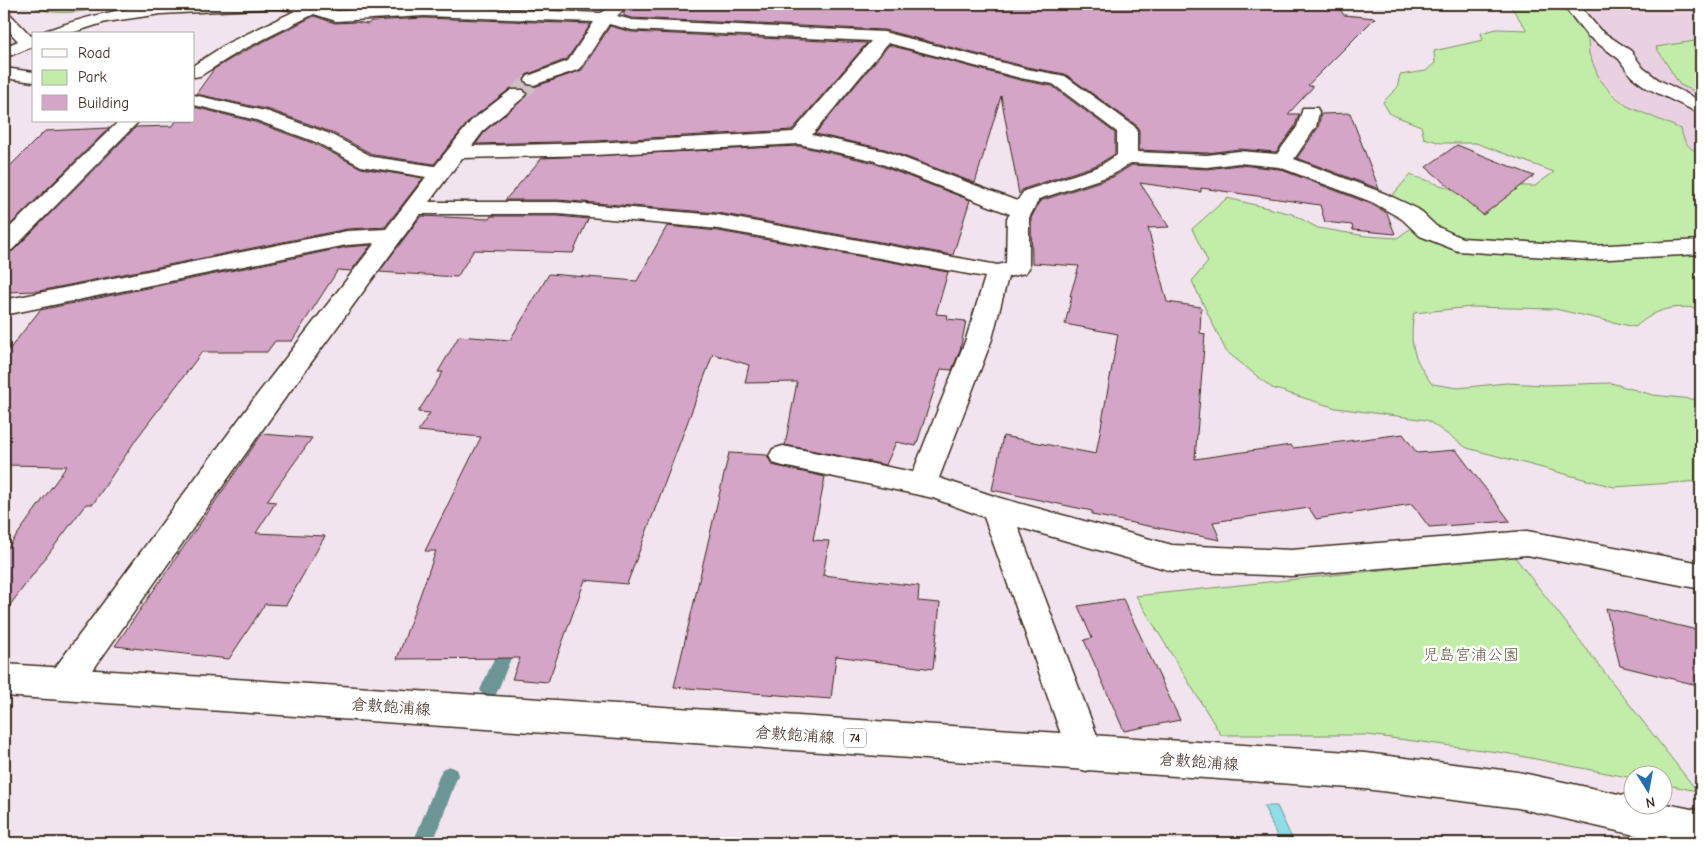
<svg xmlns="http://www.w3.org/2000/svg" width="1705" height="847" font-family="'Comic Neue','Klee One',sans-serif">
<style>
.built{fill:#e9d1e2}
.green{fill:#c2eda9;stroke:#7e8c64}
.water{fill:#8ddee6;stroke:#6c9696}
.lines{fill:none;stroke-linecap:round;stroke-linejoin:round}
.stream{fill:#6c9696;fill-rule:evenodd}
.building{fill:#d4a5c6;stroke:#3b2a1e}
.minor-tunnel{stroke:#cdbfc4;stroke-width:18;stroke-dasharray:18 9;stroke-linecap:butt}
.minor-casing{stroke:#3b2a1e;stroke-width:3}
.primary-casing{stroke:#3b2a1e;stroke-width:3}
.minor{fill:#fff;fill-rule:evenodd}
.primary{fill:#fff;fill-rule:evenodd}
.labels{text-anchor:middle;stroke-width:5;stroke-linejoin:round;paint-order:stroke}
.shield{fill:#fff;stroke:#766a62;stroke-width:1}
.shield-label{font-size:12px;font-weight:bold;fill:#3b2a1e}
.near-park-label{font-size:16px;fill:#5d5b41;stroke:#fff}
.near-street-label{font-size:16px;fill:#3b2a1e;stroke:#fff}
</style>
<rect width="100%" height="100%" fill="#f2e4ee"/>
<filter id="ink" filterUnits="userSpaceOnUse"><feTurbulence type="fractalNoise" baseFrequency=".02" numOctaves="2"/><feDisplacementMap in="SourceGraphic" scale="10" xChannelSelector="R" yChannelSelector="G"/><feConvolveMatrix kernelMatrix="1 2 1 2 8 2 1 2 1" color-interpolation-filters="sRGB"/></filter>
<g filter="url(#ink)">
<path class="built" d="M1583,4h118v36l-45,7 24,38 21,9v60l-12,-6 -5,-8 -3,-11 -54,-23 -28,-28 -10,-24 -1,-14 -14,-22 16,-5z"/>
<g class="green">
<path d="M28,4h89c-26,7 -64,15 -89,0z"/>
<path d="M1509,4h55l24,36 1,14 10,24 12,15 16,13 54,23c3,14 7,19 20,25v154c-31,-2 -41,-1 -66,19l-80,-18 -84,-2 -57,6c-5,32 -1,45 18,71l26,4 48,-5 39,2 66,-2 42,12 48,5v81l-87,6 -147,-39 -40,-28 -91,-12 -64,-20 -46,-37 -34,-70 16,-19 -16,-33 35,-31 65,16 26,14 48,8 31,2 17,-12 -23,-29 19,-22 76,25 22,-14h27l19,-14 -78,-29h-35l-17,-5 -3,-12 -31,-12 -7,-12 14,-14 3,-13 26,-4 9,-8 -1,-12 49,-11 -2,-7 16,-4 30,1z"/>
<path d="M1701,40v54l-21,-9 -24,-38z"/>
<path d="M1514,556l183,235 -34,-7 -1,-10h-30v4l-127,-25 -137,-18h-147l-85,-139z"/>
</g>
<path class="water" d="M1264,806h13l17,37h-14z"/>
<g class="lines">
<g class="stream">
<path d="M510,634l6,2 2,5 -20,49 -3,6 -6,2 -6,-2 -3,-6 22,-49 2,-5z"/>
<path d="M449,766l7,3 2,6 -25,68h-20l29,-74z"/>
</g>
</g>
<g class="building">
<path d="M387,4h79l30,1 -72,-1 -39,2z"/>
<path d="M624,4h693l20,1 7,10 31,3 -67,67 5,2 -25,27h11l-4,12 -19,26 -37,-3 -32,4 -68,-3v-20l-3,-5 -71,-51 -38,-7 -143,-37 -252,-12 -8,-2z"/>
<path d="M314,16l21,7 21,-1 12,2 3,-3 53,-3 167,6 -24,35 -41,16 -2,6 4,5 6,1 48,-17 28,-44 22,6 235,11 -75,87 -197,11 -119,3 10,-14 42,-35 -5,-7h-12l-41,32 -36,44 -60,-9 -43,-23 -61,-22 -74,-16 18,-25 27,-16z"/>
<path d="M889,45l131,35 32,6 63,47v21l-18,11 -74,24 -4,5 -18,-98 -26,87 -90,-34 -70,-15z"/>
<path d="M194,107l61,15 60,22 46,24 62,10 -38,49 -38,2 -308,62 -35,1v-38l9,-3 123,-124 37,-1 3,-5h18z"/>
<path d="M1350,113l29,76 -82,-31 21,-30 3,-14z"/>
<path d="M109,128l-105,103v-59l41,-41z"/>
<path d="M1457,145l77,31 -51,39 -57,-48z"/>
<path d="M799,146l72,16 99,38 -17,55 -235,-42 -160,-13h-53l37,-42z"/>
<path d="M1132,165l75,4 32,-4 40,4 92,35 16,9 8,21 -42,-4 -1,-5 -27,-3 -5,-17 -119,-17v4l-61,-9 29,44 -21,1 19,74 34,5 -1,26 5,1 -10,125 96,-14 2,3 110,-14 14,19 39,-3 54,71 -81,6 -17,-23 -96,15 -7,-11 -96,14 7,18 -128,-25v-4l-100,-21 11,-54 93,18 22,-120 -53,-10 7,-28h-2l9,-30 -47,-3 -1,-45 9,-17 73,-24z"/>
<path d="M421,216l68,3 2,-3h67l30,3 -15,34 -99,-3 -17,27 -78,-5z"/>
<path d="M667,226l51,5 230,41 -12,42 12,1 -1,4 19,2 -6,29 -8,20 -11,-1 -25,77 -20,-4 -10,23 -101,-20 12,-63 -52,1 4,-18 -36,-11 -86,230 -42,-4 -37,102 -36,-3 8,-21 -123,1 39,-108h-11l56,-114 -63,-6 12,-18 -12,-1 25,-40h-5l21,-36 51,4 39,-66 88,7z"/>
<path d="M371,245l-20,26 -13,-1 -46,71h-17l-8,11h-65l-65,86 -44,66h-7l-82,109v-60l63,-87 -63,-1v-109l36,-46 307,-63z"/>
<path d="M262,434l50,4 -45,63 9,1 -20,31 69,3 -39,69 -21,-1 -36,55 -114,-13z"/>
<path d="M729,453l38,2 5,10 53,12 -12,63 16,1 -6,34 96,11 -1,15 22,2 -7,66 -97,-13 -5,43 -157,-12z"/>
<path d="M1123,599l57,121 -56,11 -40,-91 8,-2 -14,-32z"/>
<path d="M1606,608l95,23v55l-81,-20z"/>
</g>
<g class="lines">
<path class="minor-tunnel" d="M517,94l17,-14"/>
<defs>
<g id="minor">
<path d="M166,4h155l16,7 87,-5 177,7 15,-9 8,5 -7,7 15,4 252,12 143,37 38,7 69,50 3,4v22l70,3 32,-4 38,3 20,-27 6,-19h14l2,4 -3,15 -22,32 92,35 32,15 18,17 26,12 129,8 110,-6v14l-110,6 -133,-9 -38,-15 -18,-17 -30,-17 -93,-35 -40,-4 -32,4 -76,-4 -19,12 -73,24 -10,19v50l-4,5 -17,4 -16,62 -53,139 61,20 172,47 119,5 236,-19 174,32v26l-174,-34 -236,21 -119,-5 -154,-44 86,227 -5,12 -13,5 -13,-5 -5,-12 -84,-237 -51,-19 -150,-32 -10,-3 -4,-7 4,-7 10,-3 130,26 53,-133 19,-62 -267,-48 -160,-15h-138l-143,195 -201,285 -12,5 -12,-5 -5,-11 5,-11 205,-277 118,-152 -28,2 -343,70v-15l343,-69 39,-2 40,-52 -65,-11 -45,-24 -60,-22 -62,-15v-10l75,17 61,22 43,23 62,9 36,-45 40,-31h12l3,4 -3,4 -38,31 -13,17 123,-3 198,-11 78,-91 -239,-11 -23,-6 -29,45 -46,16 -6,-1 -3,-4 3,-4 40,-15 26,-39 -170,-6 -88,5 -22,-7 -74,37 -40,25 -6,1v-12l34,-22 67,-32 -17,-3 -117,6 -55,8 -38,12h-25l2,-3c39,-14 79,-24 121,-27zM888,43l132,35 33,6 64,48v23l-19,12 -74,24 -7,10 -132,-50 -73,-16zM799,144l73,16 138,54 -3,4 -1,45 -8,2 -280,-50 -160,-13h-129l33,-44 133,-3z"/>
<path d="M1562,4h16l22,26 31,21 12,17 16,12 42,21v13l-54,-26 -16,-12 -12,-17 -31,-23z"/>
<path d="M4,12l6,2 21,22 3,-1v11l-30,12v-11l14,-6 -14,-15z"/>
<path d="M4,68l30,4v10l-30,-4z"/>
<path d="M119,121h20l-127,129 -8,2v-19z"/>
</g>
<path id="primary" d="M4,664l1361,89 153,19 114,25v7l30,-1 39,8v32h-32l-151,-35 -153,-19 -1361,-93z"/>
</defs>
<use href="#minor" class="minor-casing"/>
<use href="#primary" class="primary-casing"/>
<use href="#minor" class="minor"/>
<use href="#primary" class="primary"/>
</g>
</g>
<g class="labels">
<rect class="shield" x="844" y="728.5" width="22" height="19" rx="4"/>
<g class="shield-label">
<text x="855" y="742">74</text>
</g>
<g class="near-park-label">
<text x="1471" y="660">児島宮浦公園</text>
</g>
<g class="near-street-label">
<text transform="translate(391 706) rotate(4)" y="6">倉敷飽浦線</text>
<text transform="translate(795 734) rotate(4)" y="6">倉敷飽浦線</text>
<text transform="translate(1199 761) rotate(4)" y="6">倉敷飽浦線</text>
</g>
</g>
<rect width="1705" height="847" fill="none" stroke="#fff" stroke-width="20"/>
<rect x="10" y="10" width="1685" height="827" fill="none" stroke="#3b2a1e" stroke-width="2" filter="url(#ink)"/>
<rect x="32" y="32" width="162" height="90" fill="#ffffff" stroke="#b1aaa5"/>
<rect x="42" y="49" width="25" height="8" fill="#ffffff" stroke="#b1aaa5"/>
<text x="78" y="58" font-size="15" fill="#3b2a1e">Road</text>
<rect x="42" y="70" width="25" height="15" fill="#c2eda9" stroke="#b1aaa5"/>
<text x="78" y="82" font-size="15" fill="#3b2a1e">Park</text>
<rect x="42" y="95" width="25" height="15" fill="#d4a5c6" stroke="#b1aaa5"/>
<text x="78" y="108" font-size="15" fill="#3b2a1e">Building</text>
<g transform="translate(1648 790) rotate(169)"><circle r="24" fill="#ffffff" stroke="#b1aaa5"/>
<path d="M0-4L9 19L0 12L-9 19Z" fill="#1f6fb2"/>
<text y="-8" font-size="14" font-weight="bold" text-anchor="middle" fill="#3b2a1e">N</text>
</g>
</svg>
